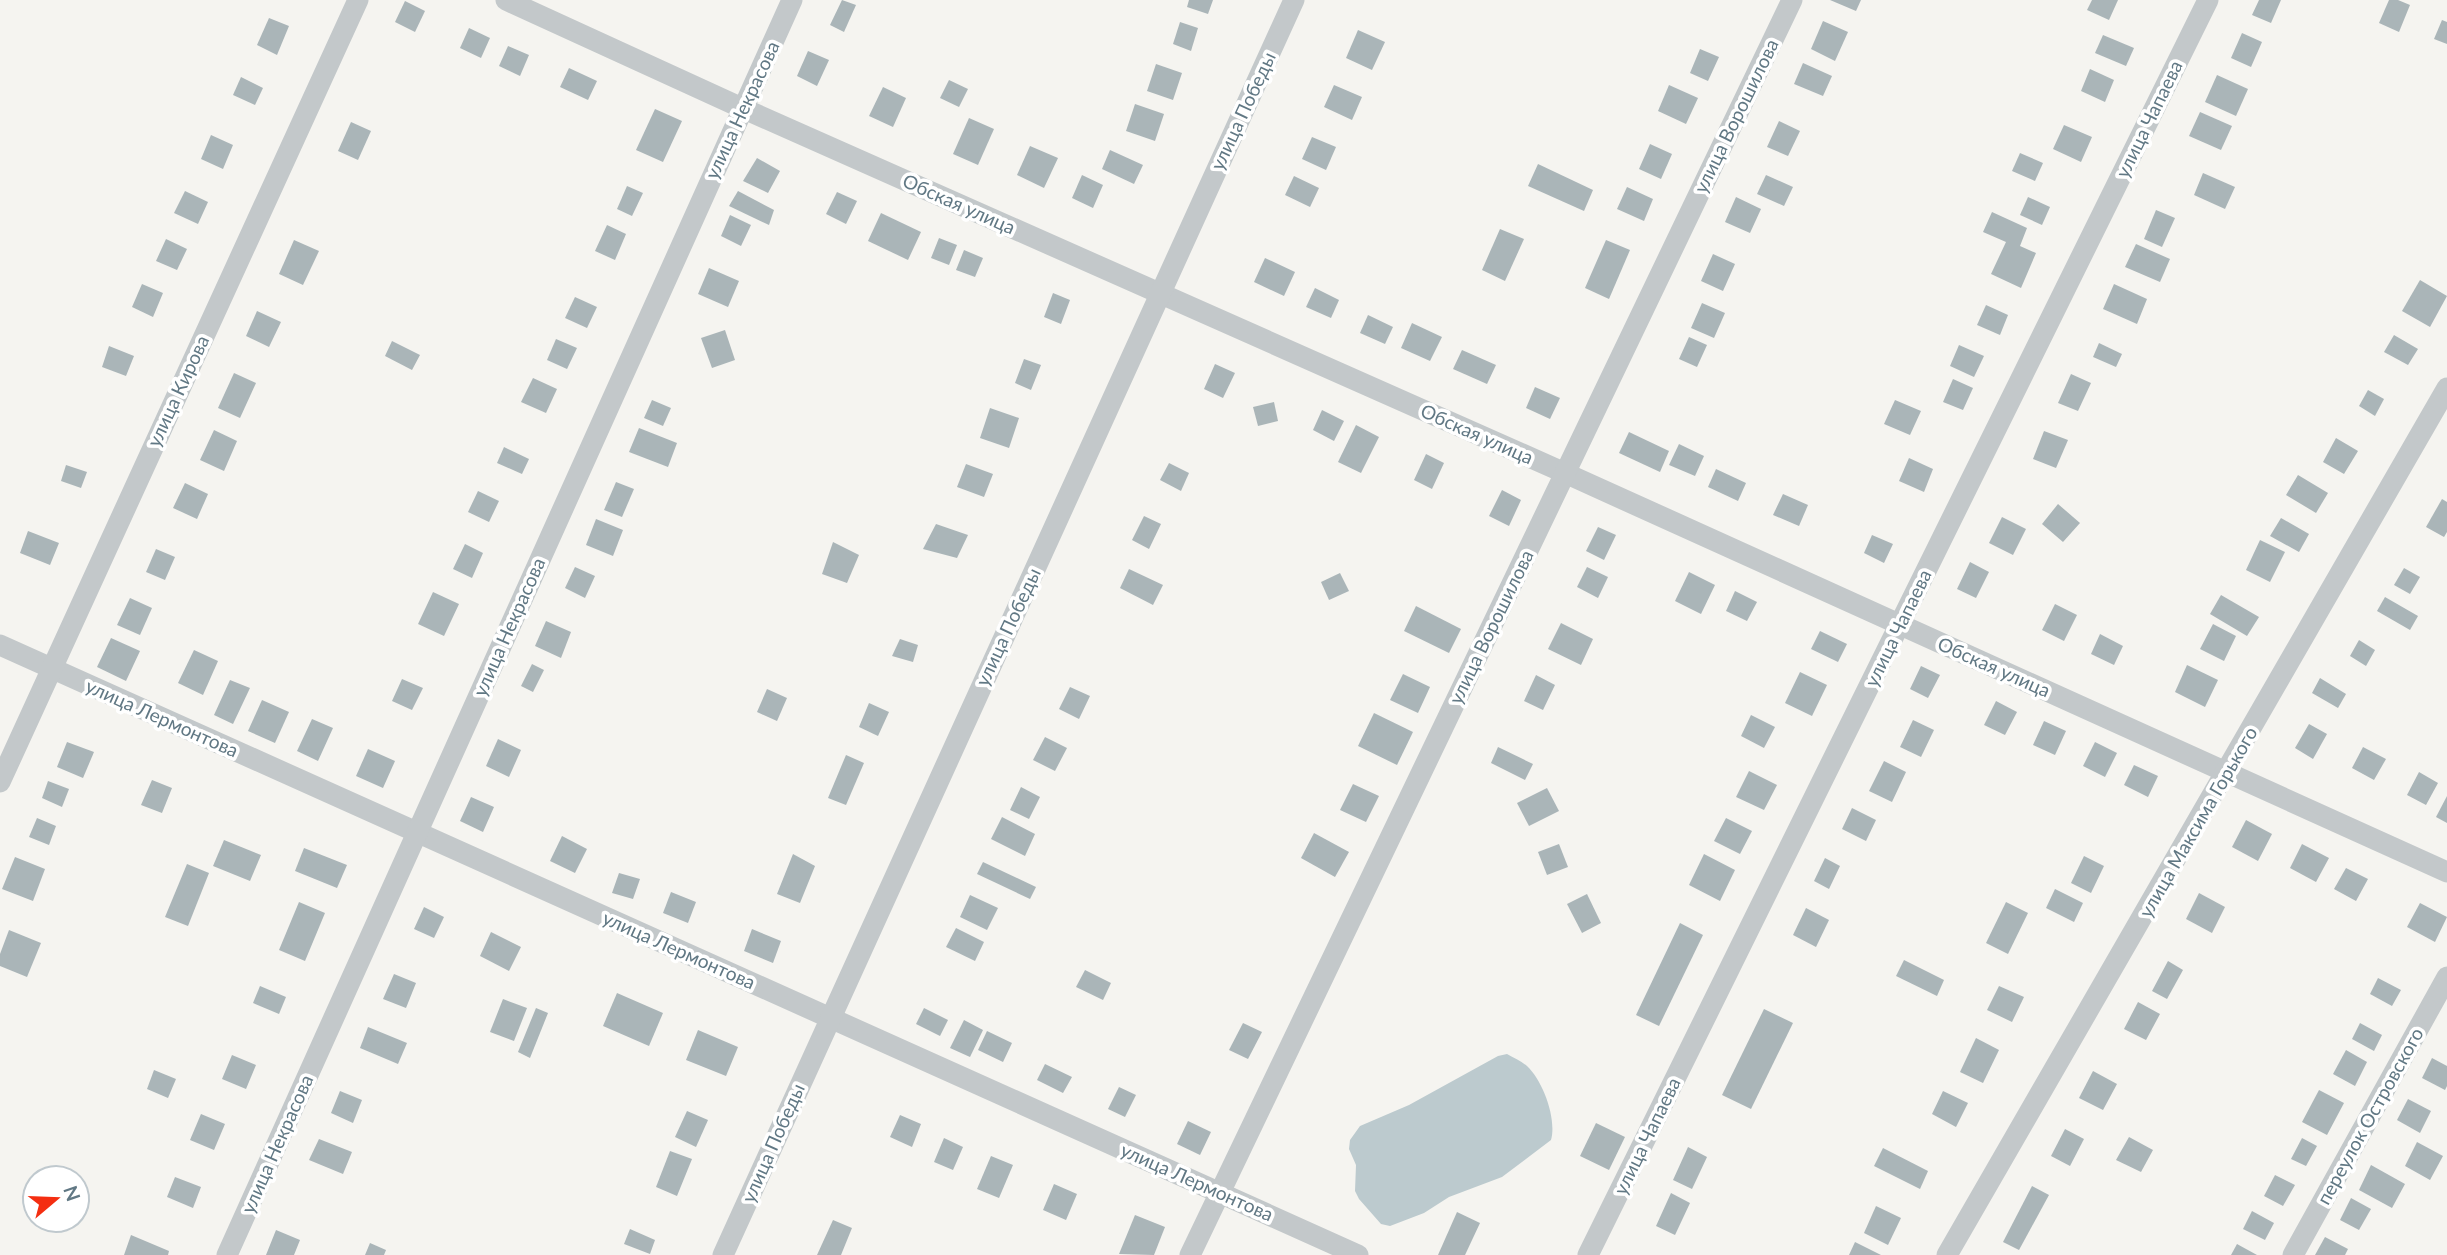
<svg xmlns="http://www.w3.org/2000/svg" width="2447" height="1255" font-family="Lato,sans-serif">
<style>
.water{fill:#bccace}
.building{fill:#aab5b8}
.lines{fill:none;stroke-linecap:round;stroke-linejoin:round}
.minor{stroke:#c3c8ca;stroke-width:21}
.labels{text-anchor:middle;stroke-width:7;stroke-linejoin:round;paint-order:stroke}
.street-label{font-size:19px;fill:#617884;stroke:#fff}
</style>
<rect width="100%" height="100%" fill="#f5f4f0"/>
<path class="water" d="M1507,1054c7,4 14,7 20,12 16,15 30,53 24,74l-49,37 -53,20 -25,16 -34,13 -9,-2 -22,-25 -4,-8 1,-26 -7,-16 1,-9 10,-14 49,-21 89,-49z"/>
<g class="building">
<path d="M842,0l14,5 -12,27 -14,-7z"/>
<path d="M1189,0h24l-5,14 -21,-7z"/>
<path d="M1830,0h31l-5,11z"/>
<path d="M2092,0h26l-9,20 -22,-10z"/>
<path d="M2259,0h22l-10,23 -19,-8z"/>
<path d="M2389,0h9l12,5 -11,27 -20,-9z"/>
<path d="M405,1l20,10 -10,21 -20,-10z"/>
<path d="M269,18l20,8 -12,29 -20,-10z"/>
<path d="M2442,20l5,2v22l-13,-5z"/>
<path d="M1823,21l25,11 -13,29 -24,-12z"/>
<path d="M1180,22l18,6 -7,23 -18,-7z"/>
<path d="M469,28l21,10 -9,20 -21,-10z"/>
<path d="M1358,30l27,12 -13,28 -26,-12z"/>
<path d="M2242,33l20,9 -11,25 -20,-9z"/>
<path d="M2103,35l31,13 -8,18 -31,-13z"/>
<path d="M508,46l21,9 -9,21 -21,-10z"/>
<path d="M1700,49l19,8 -11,24 -18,-8z"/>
<path d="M808,51l21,9 -12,26 -20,-10z"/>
<path d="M1803,63l29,13 -9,20 -29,-12z"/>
<path d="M1156,64l26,9 -9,27 -26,-9z"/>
<path d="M569,68l28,13 -9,19 -28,-13z"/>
<path d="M2090,69l24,11 -9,22 -24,-11z"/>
<path d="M2217,75l31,14 -12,27 -31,-14z"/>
<path d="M241,77l22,11 -8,17 -22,-10z"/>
<path d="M949,80l19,9 -9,18 -19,-9z"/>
<path d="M1334,85l28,12 -10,23 -28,-13z"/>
<path d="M1669,85l29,13 -12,26 -28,-13z"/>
<path d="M883,87l23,11 -13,29 -24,-11z"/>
<path d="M1135,104l29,10 -9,27 -29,-10z"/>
<path d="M655,109l27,12 -19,41 -27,-12z"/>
<path d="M2200,112l32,14 -11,24 -32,-14z"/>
<path d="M969,118l25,11 -16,36 -25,-11z"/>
<path d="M1779,121l21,10 -12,25 -21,-9z"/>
<path d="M351,122l20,9 -13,29 -20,-9z"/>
<path d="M2064,125l28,12 -11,25 -28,-13z"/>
<path d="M211,135l22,10 -10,24 -22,-10z"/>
<path d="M1312,137l24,10 -10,23 -24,-11z"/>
<path d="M1650,144l22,10 -11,25 -22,-10z"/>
<path d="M1030,146l28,12 -14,30 -27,-13z"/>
<path d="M1110,150l33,15 -9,19 -32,-15z"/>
<path d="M2020,153l23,10 -8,18 -23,-10z"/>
<path d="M757,158l23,13 -12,22 -25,-12z"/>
<path d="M1538,164l55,26 -9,21 -56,-25z"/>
<path d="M2203,173l32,14 -10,22 -31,-14z"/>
<path d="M1082,175l21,10 -10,23 -21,-10z"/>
<path d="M1766,175l27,12 -9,19 -27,-12z"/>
<path d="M1294,176l25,12 -9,19 -25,-12z"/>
<path d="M627,186l16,7 -11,23 -15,-7z"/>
<path d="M1627,187l26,12 -9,22 -27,-12z"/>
<path d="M185,191l23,11 -10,22 -24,-11z"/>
<path d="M738,191l36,19 -5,15 -40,-19z"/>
<path d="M837,192l20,9 -11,23 -20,-10z"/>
<path d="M1736,197l25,12 -11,24 -25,-11z"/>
<path d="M2028,197l22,10 -8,18 -22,-10z"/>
<path d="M2156,210l19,8 -13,29 -18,-8z"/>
<path d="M1992,212l35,16 -7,18 16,7 -15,35 -30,-14 15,-32 -23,-10z"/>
<path d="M881,213l40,19 -13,28 -40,-19z"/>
<path d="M730,215l21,10 -10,21 -20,-10z"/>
<path d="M607,225l19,9 -11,26 -20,-9z"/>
<path d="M1500,229l24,10 -19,42 -23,-11z"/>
<path d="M939,238l18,7 -8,20 -18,-7z"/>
<path d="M166,239l21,10 -10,21 -21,-9z"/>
<path d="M294,240l25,11 -16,34 -24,-11z"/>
<path d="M1606,240l24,10 -21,49 -24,-11z"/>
<path d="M2136,244l34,15 -10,23 -35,-15z"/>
<path d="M964,250l19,8 -8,19 -19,-7z"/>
<path d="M1713,254l22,10 -12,27 -22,-10z"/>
<path d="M1265,258l30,14 -11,24 -30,-14z"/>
<path d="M709,268l30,13 -11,26 -30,-13z"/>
<path d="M2420,280l27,16 -17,31 -28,-16z"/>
<path d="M142,284l21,9 -10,24 -21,-10z"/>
<path d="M2114,284l33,15 -10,25 -34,-15z"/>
<path d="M1315,288l24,12 -8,18 -25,-11z"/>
<path d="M1053,293l17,7 -9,24 -17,-7z"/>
<path d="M575,297l22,10 -10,21 -22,-10z"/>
<path d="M1702,303l23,10 -11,25 -23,-10z"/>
<path d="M1986,305l22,10 -8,20 -23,-10z"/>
<path d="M257,311l24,11 -12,25 -23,-11z"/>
<path d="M1368,315l25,12 -8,17 -25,-11z"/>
<path d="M1412,323l30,14 -12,24 -29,-13z"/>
<path d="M725,330l10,30 -23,8 -11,-30z"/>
<path d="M2394,335l24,14 -10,16 -24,-13z"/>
<path d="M1689,337l18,8 -10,22 -18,-8z"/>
<path d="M556,339l21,9 -10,21 -20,-9z"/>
<path d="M392,341l28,14 -8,15 -27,-14z"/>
<path d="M2099,343l23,11 -6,13 -23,-10z"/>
<path d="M1959,345l25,11 -10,21 -24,-11z"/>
<path d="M109,346l25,10 -8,20 -24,-9z"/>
<path d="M1462,350l34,15 -9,19 -34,-15z"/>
<path d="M1024,359l17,6 -10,25 -16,-7z"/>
<path d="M1215,364l20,9 -12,25 -19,-9z"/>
<path d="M234,373l22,10 -16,35 -22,-10z"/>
<path d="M2071,374l20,9 -13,28 -20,-8z"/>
<path d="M533,378l24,11 -11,24 -25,-11z"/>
<path d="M1953,379l20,9 -10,22 -20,-8z"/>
<path d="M1535,387l25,11 -10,21 -24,-11z"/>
<path d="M2368,390l16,9 -9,17 -16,-10z"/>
<path d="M652,400l19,8 -8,18 -19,-8z"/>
<path d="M1895,400l26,11 -11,24 -26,-11z"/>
<path d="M1274,402l4,19 -20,5 -5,-19z"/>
<path d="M990,408l29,10 -10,30 -29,-10z"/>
<path d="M1322,410l22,11 -10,20 -21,-11z"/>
<path d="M1356,425l23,12 -18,36 -23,-11z"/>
<path d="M639,428l38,15 -9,24 -39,-15z"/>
<path d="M214,430l23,11 -13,30 -24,-11z"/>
<path d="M2044,431l24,9 -12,28 -23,-9z"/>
<path d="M1629,432l40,19 -9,21 -41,-19z"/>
<path d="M2336,438l22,13 -14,23 -21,-12z"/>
<path d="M1679,444l25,12 -9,20 -26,-11z"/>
<path d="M504,447l25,12 -7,15 -25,-11z"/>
<path d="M1426,454l18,9 -12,26 -18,-9z"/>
<path d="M1909,458l24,11 -9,23 -25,-11z"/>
<path d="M1169,463l20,10 -8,18 -21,-11z"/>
<path d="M966,464l27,10 -9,23 -27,-10z"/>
<path d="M66,465l21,7 -6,16 -20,-7z"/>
<path d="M1716,469l30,14 -8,18 -30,-14z"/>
<path d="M2298,475l30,18 -12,20 -30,-18z"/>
<path d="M616,482l18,7 -12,28 -18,-7z"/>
<path d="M185,483l23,11 -11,25 -24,-11z"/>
<path d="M1502,490l19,10 -12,26 -20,-10z"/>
<path d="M478,491l21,10 -10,21 -21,-10z"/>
<path d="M1783,494l25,11 -9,21 -26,-11z"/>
<path d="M2442,499l5,3v30l-3,5 -18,-10z"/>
<path d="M2058,504l22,19 -17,19 -21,-18z"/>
<path d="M1144,516l17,8 -12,25 -17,-9z"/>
<path d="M2002,517l24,12 -13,26 -24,-12z"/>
<path d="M2281,518l28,16 -10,18 -29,-16z"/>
<path d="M596,519l27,11 -10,26 -27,-11z"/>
<path d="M936,524l32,11 -11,23 -34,-9z"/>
<path d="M1598,527l18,8 -12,25 -18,-9z"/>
<path d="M28,531l31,12 -9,22 -30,-12z"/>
<path d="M1872,535l21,9 -9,19 -20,-10z"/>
<path d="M2260,540l25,12 -15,30 -24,-12z"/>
<path d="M833,542l26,13 -12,28 -25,-9z"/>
<path d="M465,544l18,9 -11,25 -19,-9z"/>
<path d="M156,549l19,8 -10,23 -19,-8z"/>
<path d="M1970,562l19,10 -13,26 -19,-9z"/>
<path d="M575,567l20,9 -10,22 -20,-10z"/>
<path d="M1587,567l21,10 -10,21 -21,-11z"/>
<path d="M2404,568l16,9 -10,17 -16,-9z"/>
<path d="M1129,569l34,16 -10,20 -33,-17z"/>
<path d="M1689,572l26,13 -14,29 -26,-13z"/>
<path d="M1340,573l9,18 -20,9 -8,-18z"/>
<path d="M1735,591l22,11 -10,19 -21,-10z"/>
<path d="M433,592l26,12 -15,32 -26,-12z"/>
<path d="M2221,595l38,22 -12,19 -37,-22z"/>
<path d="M2385,597l33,19 -8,14 -33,-19z"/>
<path d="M130,598l22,10 -12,27 -23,-10z"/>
<path d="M2055,604l22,11 -13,26 -22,-11z"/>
<path d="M1416,606l45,23 -12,24 -45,-22z"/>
<path d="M546,621l25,11 -10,26 -26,-12z"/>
<path d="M1561,623l32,16 -12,26 -33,-16z"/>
<path d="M2213,624l23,12 -12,25 -24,-12z"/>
<path d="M1820,631l27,13 -9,18 -27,-13z"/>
<path d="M2100,634l23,12 -9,19 -23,-11z"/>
<path d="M111,638l29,13 -14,30 -29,-14z"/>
<path d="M900,639l18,6 -5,17 -21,-6z"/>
<path d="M2359,640l16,10 -9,16 -16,-10z"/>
<path d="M194,650l24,11 -15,34 -25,-12z"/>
<path d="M532,664l12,6 -11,22 -12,-6z"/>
<path d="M2187,665l31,15 -13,27 -30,-15z"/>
<path d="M1921,666l19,9 -12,23 -18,-9z"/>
<path d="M1800,672l27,13 -15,31 -27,-13z"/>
<path d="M1403,674l27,13 -12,26 -28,-13z"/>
<path d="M1536,675l19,10 -12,25 -19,-9z"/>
<path d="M2320,678l26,16 -8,14 -26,-15z"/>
<path d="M402,679l21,9 -11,22 -20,-9z"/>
<path d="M230,680l20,8 -17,36 -19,-9z"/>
<path d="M1070,687l20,9 -11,23 -20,-10z"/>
<path d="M767,689l20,9 -10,23 -20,-9z"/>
<path d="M262,700l27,12 -14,31 -27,-12z"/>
<path d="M1996,701l21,11 -12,23 -21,-10z"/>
<path d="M869,703l20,9 -11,24 -19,-9z"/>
<path d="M1374,713l39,19 -16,33 -39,-19z"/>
<path d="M1751,715l24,12 -11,21 -23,-12z"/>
<path d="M312,719l21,9 -15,33 -21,-10z"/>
<path d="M1913,720l21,10 -13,27 -21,-10z"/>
<path d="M2044,721l22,10 -11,24 -22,-10z"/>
<path d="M2309,724l18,10 -14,25 -18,-11z"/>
<path d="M1045,737l22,11 -12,23 -22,-11z"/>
<path d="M498,739l23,11 -12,27 -23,-11z"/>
<path d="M67,742l27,10 -11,26 -26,-11z"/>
<path d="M2095,742l22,11 -12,24 -22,-11z"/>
<path d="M1498,747l35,17 -8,16 -34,-17z"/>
<path d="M2363,747l23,12 -12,21 -22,-12z"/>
<path d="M368,749l27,12 -12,27 -27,-12z"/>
<path d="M846,755l18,8 -18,42 -18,-7z"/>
<path d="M1884,761l22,11 -14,30 -23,-11z"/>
<path d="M2134,765l24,11 -10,21 -24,-12z"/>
<path d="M1749,771l28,14 -13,25 -28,-13z"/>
<path d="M2419,772l19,11 -12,22 -19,-10z"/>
<path d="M152,780l20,8 -10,25 -21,-8z"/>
<path d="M48,781l21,8 -7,18 -20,-9z"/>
<path d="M1353,784l26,12 -13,26 -26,-12z"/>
<path d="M1021,787l19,10 -11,22 -19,-9z"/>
<path d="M1547,788l12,23 -30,15 -12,-23z"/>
<path d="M2447,796v27l-11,-6z"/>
<path d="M471,797l23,10 -11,25 -23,-11z"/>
<path d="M1852,808l24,12 -10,21 -24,-12z"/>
<path d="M1002,817l33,17 -10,22 -34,-17z"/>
<path d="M37,818l19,8 -7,19 -20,-8z"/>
<path d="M1726,818l26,13 -12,23 -26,-13z"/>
<path d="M2246,820l26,14 -14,27 -26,-14z"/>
<path d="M1314,833l35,19 -14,25 -34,-19z"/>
<path d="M562,836l25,13 -12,24 -25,-12z"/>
<path d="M224,840l37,15 -11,26 -37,-15z"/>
<path d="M1559,844l9,23 -21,8 -9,-23z"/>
<path d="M2302,844l27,14 -13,24 -26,-14z"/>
<path d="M304,848l43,17 -10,23 -42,-17z"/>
<path d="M793,854l22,12 -15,37 -23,-9z"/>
<path d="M1704,854l31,16 -15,31 -31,-16z"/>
<path d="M2084,856l20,10 -13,27 -20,-10z"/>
<path d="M15,857l30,12 -12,32 -31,-12z"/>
<path d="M1825,858l15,8 -11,23 -15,-8z"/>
<path d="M983,862l53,25 -6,12 -53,-25z"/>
<path d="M187,864l22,9 -21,53 -23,-9z"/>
<path d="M2346,868l22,11 -12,22 -22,-12z"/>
<path d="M619,873l21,6 -7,20 -21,-6z"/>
<path d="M2055,889l28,14 -9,19 -28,-14z"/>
<path d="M671,892l25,10 -8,21 -25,-10z"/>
<path d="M2199,893l26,14 -13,26 -26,-14z"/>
<path d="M1587,894l14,29 -19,10 -15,-29z"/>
<path d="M970,895l28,13 -11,22 -27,-13z"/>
<path d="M299,902l26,11 -20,48 -26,-11z"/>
<path d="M2006,902l22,11 -20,41 -22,-11z"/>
<path d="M2420,903l27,14 -12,25 -28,-15z"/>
<path d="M424,907l20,10 -10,21 -20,-9z"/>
<path d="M1806,908l23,12 -13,27 -23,-12z"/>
<path d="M1680,923l23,12 -44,91 -23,-11z"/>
<path d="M956,928l28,14 -9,19 -29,-14z"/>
<path d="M752,929l29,12 -8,22 -29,-12z"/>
<path d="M9,930l32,13 -14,34 -27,-11v-12z"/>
<path d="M491,932l30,15 -12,24 -29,-15z"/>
<path d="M1904,960l40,20 -7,16 -41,-20z"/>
<path d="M2168,961l15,9 -16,29 -15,-8z"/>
<path d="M1085,970l26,13 -8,17 -27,-13z"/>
<path d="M394,974l22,9 -10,25 -23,-9z"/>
<path d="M2378,978l23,12 -9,16 -22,-12z"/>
<path d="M260,986l26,11 -7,17 -26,-11z"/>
<path d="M1999,986l25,11 -12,25 -25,-12z"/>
<path d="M617,993l46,20 -14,33 -46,-20z"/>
<path d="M503,999l24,9 -13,33 -24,-9z"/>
<path d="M2138,1002l22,12 -14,26 -22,-11z"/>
<path d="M536,1008l12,5 -18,45 -12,-6z"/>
<path d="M924,1008l24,12 -8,16 -24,-12z"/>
<path d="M1764,1009l29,14 -42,86 -29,-14z"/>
<path d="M964,1020l19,10 -13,27 -20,-9z"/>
<path d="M1243,1023l19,9 -14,27 -19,-9z"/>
<path d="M2360,1023l22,12 -8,16 -22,-12z"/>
<path d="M368,1027l39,16 -9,21 -38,-16z"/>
<path d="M698,1030l40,17 -12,29 -40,-16z"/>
<path d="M987,1031l25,12 -9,19 -25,-12z"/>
<path d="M1976,1038l23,12 -16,33 -23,-11z"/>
<path d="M2346,1050l21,12 -12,24 -22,-12z"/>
<path d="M232,1055l24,10 -10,24 -24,-10z"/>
<path d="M2432,1058l15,8v20l-2,4 -23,-12z"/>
<path d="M1045,1064l27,13 -9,16 -26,-13z"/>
<path d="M154,1070l22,9 -8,19 -21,-9z"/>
<path d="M2093,1071l24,13 -14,26 -24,-12z"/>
<path d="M1119,1087l17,8 -11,22 -17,-8z"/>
<path d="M2319,1090l25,13 -17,32 -25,-13z"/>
<path d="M340,1091l22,9 -9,23 -22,-10z"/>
<path d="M1943,1091l25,12 -12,24 -24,-13z"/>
<path d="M2408,1099l23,12 -11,22 -23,-13z"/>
<path d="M687,1111l21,9 -12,27 -21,-10z"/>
<path d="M201,1114l24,10 -11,26 -24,-10z"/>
<path d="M900,1115l21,9 -9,23 -22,-10z"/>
<path d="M1188,1121l23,11 -11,23 -23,-11z"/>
<path d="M1596,1123l29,14 -16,33 -29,-14z"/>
<path d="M2065,1129l19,10 -14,27 -19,-10z"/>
<path d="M2129,1137l24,13 -12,22 -25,-12z"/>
<path d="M944,1138l19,9 -10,23 -19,-8z"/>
<path d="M2302,1138l15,8 -11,20 -15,-7z"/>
<path d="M319,1139l33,13 -9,22 -34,-14z"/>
<path d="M2417,1142l26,14 -13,24 -25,-14z"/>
<path d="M1688,1147l19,10 -15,32 -19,-9z"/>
<path d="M1883,1148l45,23 -8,18 -46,-23z"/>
<path d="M670,1151l22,8 -15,37 -21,-9z"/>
<path d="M991,1156l22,9 -14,33 -22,-9z"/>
<path d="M2371,1165l34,19 -13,24 -33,-18z"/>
<path d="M2275,1175l20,10 -12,21 -19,-10z"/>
<path d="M175,1177l26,10 -8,21 -26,-11z"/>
<path d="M1054,1184l23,10 -11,26 -23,-10z"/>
<path d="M2032,1186l17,9 -30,55 -16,-8z"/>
<path d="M1671,1193l19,10 -15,32 -19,-9z"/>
<path d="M2351,1198l20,11 -12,21 -19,-10z"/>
<path d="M1876,1206l25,12 -13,27 -24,-12z"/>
<path d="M2252,1211l22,12 -9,17 -22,-11z"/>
<path d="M1457,1212l23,11 -15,32h-27z"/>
<path d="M1135,1215l30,12 -11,28 -35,-1z"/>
<path d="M833,1220l19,8 -11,27h-24z"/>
<path d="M630,1229l25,11 -5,14 -26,-10z"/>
<path d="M276,1230l24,10 -6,15h-28z"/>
<path d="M131,1235l38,16 -1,4h-44z"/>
<path d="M2325,1237l23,12 -3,6h-30z"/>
<path d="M1855,1242l26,13h-32z"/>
<path d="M370,1243l16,7 -2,5h-19z"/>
<path d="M2237,1244l20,11h-26z"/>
</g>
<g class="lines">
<g class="minor">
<path d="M506,0l236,108 823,365 882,399"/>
<path d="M0,645l1358,610"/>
<path d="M0,782l358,-782"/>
<path d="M227,1255l565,-1255"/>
<path d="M723,1255l571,-1255"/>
<path d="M1190,1255l602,-1255"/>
<path d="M1588,1255l620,-1255"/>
<path d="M1947,1255l500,-867"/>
<path d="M2293,1255l154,-278"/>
</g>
</g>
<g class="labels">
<g class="street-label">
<text transform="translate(742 110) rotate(-65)" y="7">улица Некрасова</text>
<text transform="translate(1243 111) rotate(-65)" y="7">улица Победы</text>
<text transform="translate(1736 116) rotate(-64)" y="7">улица Ворошилова</text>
<text transform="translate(2149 119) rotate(-64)" y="7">улица Чапаева</text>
<text transform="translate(959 204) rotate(24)" y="7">Обская улица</text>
<text transform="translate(178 391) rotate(-65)" y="7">улица Кирова</text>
<text transform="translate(1477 434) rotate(24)" y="7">Обская улица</text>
<text transform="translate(509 627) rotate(-66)" y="7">улица Некрасова</text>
<text transform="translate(1008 627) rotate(-65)" y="7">улица Победы</text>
<text transform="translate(1491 627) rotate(-64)" y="7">улица Ворошилова</text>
<text transform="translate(1898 628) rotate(-64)" y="7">улица Чапаева</text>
<text transform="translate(1994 667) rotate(24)" y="7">Обская улица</text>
<text transform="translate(162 718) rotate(24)" y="7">улица Лермонтова</text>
<text transform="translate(2198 822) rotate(-60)" y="7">улица Максима Горького</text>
<text transform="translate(679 950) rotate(24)" y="7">улица Лермонтова</text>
<text transform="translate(2370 1116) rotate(-61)" y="7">переулок Островского</text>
<text transform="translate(1647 1136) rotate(-64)" y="7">улица Чапаева</text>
<text transform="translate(773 1143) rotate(-66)" y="7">улица Победы</text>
<text transform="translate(277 1144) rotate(-66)" y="7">улица Некрасова</text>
<text transform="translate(1197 1182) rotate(24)" y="7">улица Лермонтова</text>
</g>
</g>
<g transform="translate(56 1199) rotate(71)"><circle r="33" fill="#ffffff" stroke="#c0c9ce" stroke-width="2"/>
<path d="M0-5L12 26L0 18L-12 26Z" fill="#f42e11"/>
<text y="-10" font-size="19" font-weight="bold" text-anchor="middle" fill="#617884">N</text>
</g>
</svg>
